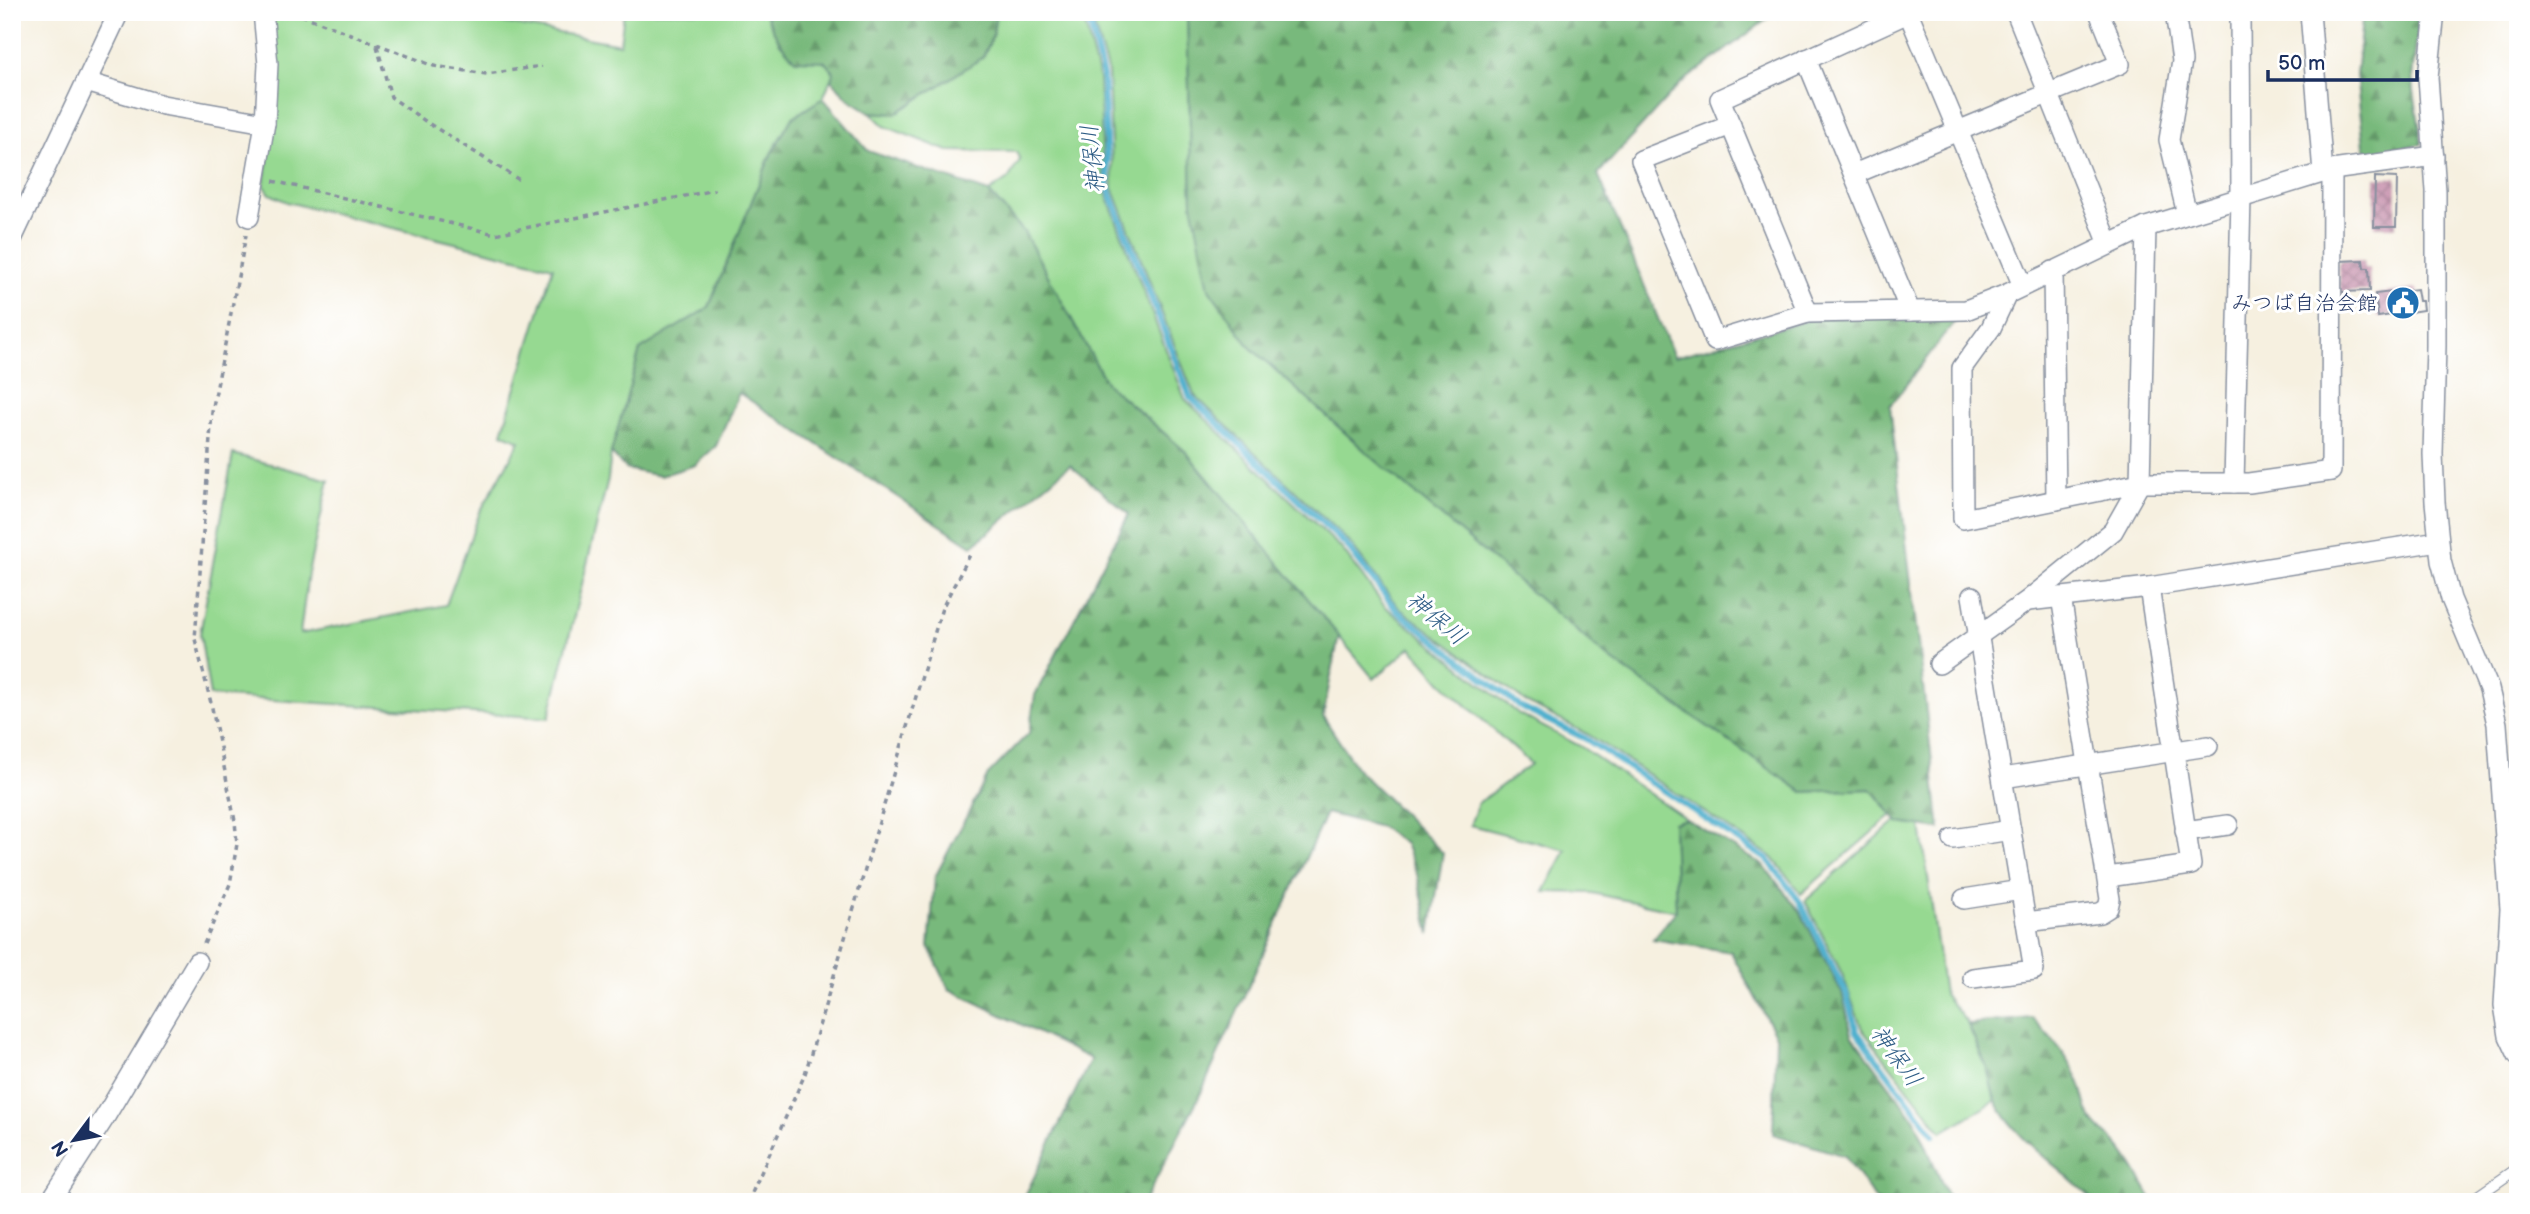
<svg xmlns="http://www.w3.org/2000/svg" width="2530" height="1214" font-family="'Balsamiq Sans','Klee One',sans-serif">
<style>
.green{fill:#96d991;stroke:#588478;stroke-width:2}
.forest{fill:url(#forest-firs);stroke:#4a746c;stroke-width:2}
.lines{fill:none;stroke-linecap:round;stroke-linejoin:round}
.stream{stroke:#4fb0ce;stroke-width:6}
.building{fill:url(#building-cross-hatch)}
.service-casing{stroke:#88909f;stroke-width:12}
.minor-casing{stroke:#88909f;stroke-width:22}
.path{stroke:#88909f;stroke-width:3.5;stroke-dasharray:5 5;stroke-linecap:butt}
.service{stroke:#fff;stroke-width:10}
.minor{stroke:#fff;stroke-width:19}
.labels{text-anchor:middle;stroke-width:6;stroke-linejoin:round;paint-order:stroke}
.poi-label{font-size:21px;fill:#1b2f5e;stroke:#fff;text-anchor:end}
.water-label{font-size:23px;font-style:italic;fill:#2d5c85;stroke:#fff}
</style>
<defs>
<pattern id="forest-firs" width="22" height="20" patternUnits="userSpaceOnUse" patternTransform="scale(1.75)"><rect width="22" height="20" fill="#78b97b"/><path d="M5 1l3.5 6h-7zM16 11l3.5 6h-7z" fill="#629768"/></pattern>
<pattern id="building-cross-hatch" width="8" height="8" patternUnits="userSpaceOnUse" patternTransform="scale(1.75)"><rect width="8" height="8" fill="#c893ae"/><path d="M0 0l8 8M0 8l8-8" fill="none" stroke="#a27891"/></pattern>
</defs>
<rect width="100%" height="100%" fill="#fff"/>
<filter id="ink" filterUnits="userSpaceOnUse"><feTurbulence type="fractalNoise" baseFrequency=".0143" numOctaves="2"/><feDisplacementMap in="SourceGraphic" scale="14" xChannelSelector="R" yChannelSelector="G"/><feConvolveMatrix kernelMatrix="1 2 1 2 8 2 1 2 1" color-interpolation-filters="sRGB"/></filter>
<filter id="wash" filterUnits="userSpaceOnUse"><feTurbulence type="fractalNoise" baseFrequency=".00686" numOctaves="4" result="noise"/><feDisplacementMap in="SourceGraphic" scale="28" xChannelSelector="R" yChannelSelector="G"/><feGaussianBlur stdDeviation="1.57" result="paint"/><feColorMatrix in="noise" values="0 0 0 0 0 0 0 0 0 0 0 0 0 0 0 0 0 1.4 0 .05"/><feComposite in="paint" operator="in"/></filter>
<g filter="url(#wash)">
<rect width="100%" height="100%" fill="#f6f0e0"/>
<g class="green">
<path d="M272,12h171l177,32 4,-32h140l16,31 44,18 10,11 -11,26 -31,20 -21,36 -62,153 -69,44 -29,102 -3,26 -59,239 -339,-22 -10,-62 33,-180 96,26 -21,93 -8,61 146,-29 34,-93 40,-71 -18,-8 51,-166 -266,-65 -17,-8 -6,-9 8,-58z"/>
<path d="M996,12h86l17,67 5,109 81,211 157,150 41,55 11,10 125,100 61,32 106,73 -13,4 3,88 -84,-18 -48,-1 22,-42 -96,-25 8,-22 53,-39 -90,-82 -30,-35 -37,32 -188,-227 -79,-68 -83,-152 -35,-40 19,-13 12,-19 -4,-8 -68,-1 -64,-25 -14,-14 25,2 88,-57 10,-22z"/>
<path d="M1090,12h97l5,191 58,144 123,111 238,202 192,132 68,-3 21,26 -91,79 -28,-36 -184,-123 -65,-34 -125,-93 -50,-66 -155,-147 -81,-207 -5,-115z"/>
<path d="M1897,820l3,3 21,3 23,168 24,30 20,48 7,29 -53,31 -80,-103 -20,-55 -37,-73z"/>
</g>
<g class="forest">
<path d="M764,12h232l-3,23 -10,22 -88,57 -25,-2 -21,-13 -18,-19 3,-8 -10,-11 -29,-1 -15,-17z"/>
<path d="M1187,12h590l-97,72 -82,90 76,183 146,-40h138l-68,89 50,423 -41,-6 -28,-34 -68,3 -192,-132 -238,-202 -123,-111 -41,-58 -17,-86z"/>
<path d="M2363,12h57l-8,65 10,67 -54,10 -4,-8 -8,-71z"/>
<path d="M823,98l45,53 121,41 35,40 83,152 79,68 153,184 -16,80 34,53 86,84 -13,81 -13,-60 -12,-30 -24,-17 -55,-14 -126,282 -56,107h-122l69,-143 -142,-70 -20,-42 6,-70 53,-102 41,-42 6,-38 94,-181 -59,-49 -98,81 -233,-153 -23,53 -21,19 -35,11 -34,-7 -15,-16 29,-103 69,-43 62,-153 21,-36z"/>
<path d="M2518,719v190l-10,-131 2,-55z"/>
<path d="M1686,819l77,46 37,46 42,82 10,42 63,85 35,82h-73l-32,-46 -72,-22 3,-98 -45,-84 -78,-13 23,-28 -3,-88z"/>
<path d="M2032,1018c20,20 37,39 48,65 5,13 5,25 12,36 6,10 15,15 23,23 16,17 27,40 39,60h-59c-29,-31 -81,-62 -99,-101 -4,-8 -5,-18 -7,-26 -5,-17 -14,-34 -21,-51z"/>
</g>
<g class="lines">
<path class="stream" d="M1087,12l16,64 5,111 82,210 156,148 51,66 125,97 64,31 183,122 31,41 37,73 9,18 11,39 77,103"/>
</g>
<g id="blocks">
<g class="building">
<path d="M2375,177l22,1 -1,49h-22z"/>
<path d="M2363,260l1,8h5l1,23 -30,1 -1,-31z"/>
<path d="M2417,289l2,12h3l1,9 -45,7 -3,-23z"/>
</g>
</g>
</g>
<g filter="url(#ink)">
<use href="#blocks" fill-opacity="0" stroke="#88909f" stroke-width="2"/>
<g class="lines">
<defs>
<path id="service" d="M2469,1202l49,-34"/>
<g id="minor">
<path d="M1908,12l115,274"/>
<path d="M2016,12l93,232"/>
<path d="M2175,12l7,49 -13,79 18,74"/>
<path d="M2310,12l13,161"/>
<path d="M2435,12l-7,65 8,114v155l-3,108 2,48 6,59 10,38 38,90 8,35 13,185 -6,96 5,31 9,19"/>
<path d="M1806,59l104,252"/>
<path d="M86,82l77,23 102,18"/>
<path d="M1731,125l-90,35 74,181 93,-28 158,-3 41,-16 139,-67 186,-57 102,-14"/>
<path d="M1854,174l266,-110 -21,-52"/>
<path d="M249,217l16,-94 3,-59 -5,-52"/>
<path d="M12,239l107,-227"/>
<path d="M2053,271l3,229"/>
<path d="M2007,294l-16,34 -29,40 1,151 177,-36h109l82,-12 1,-301"/>
<path d="M1808,313l-88,-214 188,-86"/>
<path d="M2234,483l7,-285 -1,-186"/>
<path d="M1972,596l62,374 -61,8"/>
<path d="M2028,601l121,-14 289,-46"/>
<path d="M1939,664l88,-63 86,-70 27,-48 6,-256"/>
<path d="M2003,778l205,-32"/>
<path d="M2185,831l43,-6"/>
<path d="M1953,839l58,-9"/>
<path d="M2108,877l83,-12 -42,-278"/>
<path d="M1964,899l57,-9"/>
<path d="M2026,922l74,-9 8,-5 2,-9 -49,-302"/>
<path d="M50,1202l55,-85 92,-155"/>
</g>
</defs>
<use href="#service" class="service-casing"/>
<use href="#minor" class="minor-casing"/>
<g class="path">
<path d="M282,14l14,-1 138,53 53,8 55,-8"/>
<path d="M377,46l14,51 37,26 93,58"/>
<path d="M273,181l222,53 220,-44"/>
<path d="M204,944l26,-60 7,-40 -2,-23 -24,-118 -16,-64 17,-227 34,-177"/>
<path d="M748,1202l57,-128 137,-466 29,-55"/>
</g>
<use href="#service" class="service"/>
<use href="#minor" class="minor"/>
</g>
</g>
<defs>
<symbol id="civic-disc" viewBox="-11 -11 22 22"><circle r="9.5" fill="#1f6fb2" stroke="#fff"/><path d="M-.6-6.5H3V-4.5H.6V-3L4-1V1h2V6H-6V1h2V-1L-.6-3ZM-1.2 2.5V6h2.4V2.5Z" fill="#fff"/></symbol>
</defs>
<g fill-rule="evenodd">
<use href="#civic-disc" x="2384" y="284" width="38" height="38"/>
</g>
<g class="labels">
<g class="poi-label">
<text x="2378" y="310">みつば自治会館</text>
</g>
<g class="water-label">
<text transform="translate(1092 159) rotate(-96)" y="8">神保川</text>
<text transform="translate(1437 618) rotate(40)" y="8">神保川</text>
<text transform="translate(1897 1056) rotate(54)" y="8">神保川</text>
</g>
</g>
<rect width="2530" height="1214" fill="none" stroke="#fff" stroke-width="42"/>
<g transform="translate(74 1140) rotate(238)" stroke="#ffffff" stroke-width="5" paint-order="stroke">
<path d="M0-5L12 26L0 18L-12 26Z" fill="#1b2f5e"/>
<text y="-10" font-size="19" font-weight="bold" text-anchor="middle" fill="#1b2f5e">N</text>
</g>
<path d="M2268 70v10h149v-10" fill="none" stroke="#1b2f5e" stroke-width="3.5"/>
<text x="2278" y="70" font-size="21" fill="#1b2f5e" stroke="#ffffff" stroke-width="5" paint-order="stroke">50 m</text>
</svg>
